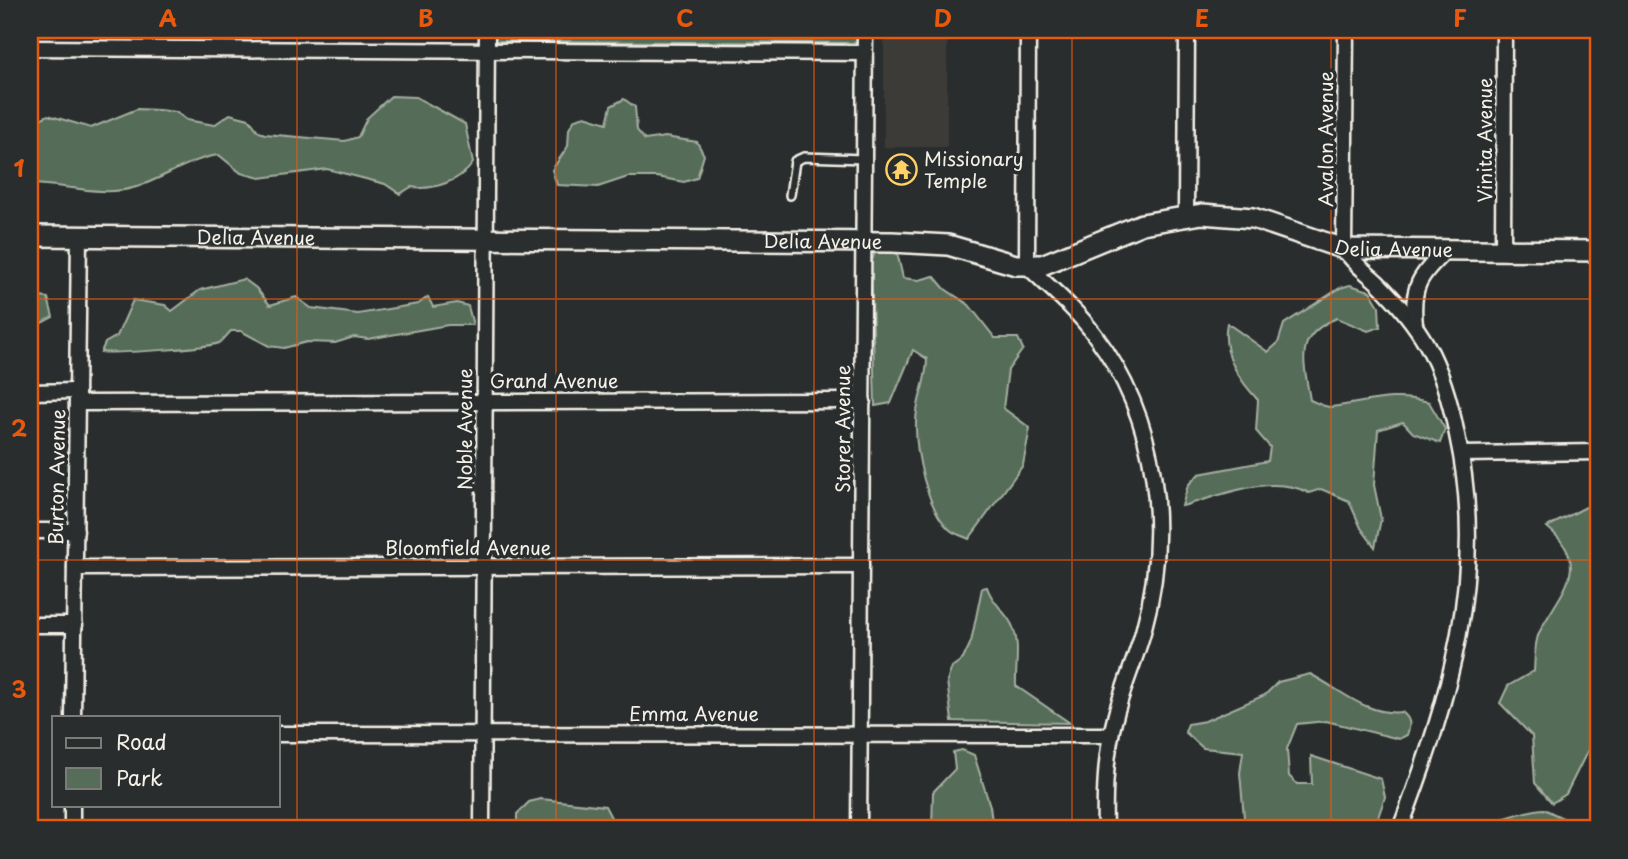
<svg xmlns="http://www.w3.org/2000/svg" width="1628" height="859" font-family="'Playpen Sans',sans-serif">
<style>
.built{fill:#3c3a38}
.green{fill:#556d59;stroke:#a4afa0;stroke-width:2}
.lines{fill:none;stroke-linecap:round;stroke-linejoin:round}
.lane-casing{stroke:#f4f1e8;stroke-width:12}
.street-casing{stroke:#f4f1e8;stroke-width:19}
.secondary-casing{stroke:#f4f1e8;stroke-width:24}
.lane{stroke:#2a2d2e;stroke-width:7}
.street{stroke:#2a2d2e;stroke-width:14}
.secondary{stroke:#2a2d2e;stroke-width:19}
.grid{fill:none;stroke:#e8590c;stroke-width:2;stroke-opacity:0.55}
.labels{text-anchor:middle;stroke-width:7;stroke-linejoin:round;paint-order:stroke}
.street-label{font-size:19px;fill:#f4f1e8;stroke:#2a2d2e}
.poi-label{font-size:19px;fill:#f4f1e8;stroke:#2a2d2e;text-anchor:start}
.neatline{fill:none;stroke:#e8590c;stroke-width:2.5}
.grid-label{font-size:23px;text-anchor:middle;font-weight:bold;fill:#e8590c}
</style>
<rect width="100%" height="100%" fill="#2a2d2e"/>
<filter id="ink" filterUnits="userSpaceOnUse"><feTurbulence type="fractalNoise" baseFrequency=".0143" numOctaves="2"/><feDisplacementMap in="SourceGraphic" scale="14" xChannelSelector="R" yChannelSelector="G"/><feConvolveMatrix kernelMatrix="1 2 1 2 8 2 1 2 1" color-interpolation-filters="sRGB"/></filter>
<g filter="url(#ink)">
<rect class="built" x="884" y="30" width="63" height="117"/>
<g class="green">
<path d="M495,30h363v13l-363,-2z"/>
<path d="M391,96l25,1 49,27 8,39c-12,18 -41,28 -62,24l-11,7 -15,-10 -58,-15 -67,9 -19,-5 -22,-18c-31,4 -57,25 -86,33 -33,9 -70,-4 -103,-4v-60l18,-9 43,13 46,-19 22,1 17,2 11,8 27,5 16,-11 19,5 10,13 6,2 80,7 13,-4 9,-19z"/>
<path d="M624,99l11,8 2,23 8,10 20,-3 32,5 7,13 -7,23 -13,4 -27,-5h-29l-30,10 -41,-2 -5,-15 16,-24 1,-17 6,-10 10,-3 22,7 4,-17z"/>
<path d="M896,248l7,30 16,2 15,-4 11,13 24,16 26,33h23l5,11 -15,21 -5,38 27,20 -7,37 -54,74c-6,-3 -15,-5 -20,-10 -22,-20 -34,-77 -33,-107 0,-21 11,-41 11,-63l-14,-9 -22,53 -16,3 -4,-142 4,-12z"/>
<path d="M244,279l12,9 14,17 26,-8 15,11 47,6 60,-10 10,-7 5,10 24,-4 11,3 5,19h-25l-80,14 -14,-2 -19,6 -28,-1 -23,6 -15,-2 -28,-15h-10c-4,4 -8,10 -12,12 -11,5 -106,11 -118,9l4,-9 12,-7 16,-36 32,5 7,6 28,-21z"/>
<path d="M1350,285l20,6 9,15 1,21 -12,4 -31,-13c-44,18 -33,43 -27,82 6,2 14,7 21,7 36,-4 59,-15 98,-5l16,27 -5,14 -27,-10 -10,-11 -25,8 -4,55 7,34 -6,28 -14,-19 -12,-27 -28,-12 -12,4c-39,-20 -88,3 -127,13l6,-21 11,-11 69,-13 2,-14 -14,-16 2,-31c-19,-20 -37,-48 -31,-77l41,29 10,-9 6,-19 56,-36z"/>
<path d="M30,296l18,2 5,19 -23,12z"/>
<path d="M1586,507l12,7v216l-32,64 -14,9 -17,-20 -3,-47 -32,-33 8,-17 26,-15c1,-11 0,-27 5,-38 20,-41 56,-66 8,-106z"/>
<path d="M987,587c5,16 18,24 25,38 9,19 3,41 4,61l54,37 -118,-2 -5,-40 5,-14 11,-8 8,-17 11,-54z"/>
<path d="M1310,674c30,15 56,42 92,38 9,7 9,13 5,23l-8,4 -73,-18 -29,3 -10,25 2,27 8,8h15l-1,-28 70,23 4,18 -11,32h-129l-5,-56 3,-21 -40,-4 -18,-16 3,-8 17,-3 60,-26 13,-13z"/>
<path d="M962,750l12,5 16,51 3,23h-61l1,-37 22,-23 -2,-17z"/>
<path d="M541,799l64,7 12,23h-100v-15l12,-12z"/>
<path d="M1544,809l27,13 2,7h-89l-4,-6c23,-1 41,-13 64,-14z"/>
</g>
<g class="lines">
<defs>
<path id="lane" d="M790,195l5,-34 9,-4 60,2"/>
<g id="street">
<path d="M1028,30l-1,236c22,21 48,42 67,68 65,85 77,198 49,298 -8,29 -21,57 -28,86 -10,36 -11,74 -10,111"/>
<path d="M1346,30l-2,219c9,14 21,22 33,33 19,19 37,40 50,63 15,27 24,60 30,90 31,140 -8,264 -57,394"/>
<path d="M30,48l835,5"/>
<path d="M1186,216l1,-186"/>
<path d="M1503,250l1,-220"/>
<path d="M1415,325c-4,-39 4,-48 31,-75"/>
<path d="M30,392l47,-1"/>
<path d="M77,403l786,-2"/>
<path d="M1461,454l137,-2"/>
<path d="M30,531h46"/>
<path d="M75,568l786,-2"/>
<path d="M30,625h45"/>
<path d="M73,717l6,-480"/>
<path d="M278,734l833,1"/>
<path d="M72,829v-24"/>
<path d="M482,829l5,-799"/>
<path d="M859,829l6,-799"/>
</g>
<g id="secondary">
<path id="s1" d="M30,236l862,6 56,3 68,20h26l100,-41 60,-10 51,4 91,31 254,2"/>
</g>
</defs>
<use href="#lane" class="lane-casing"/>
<use href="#street" class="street-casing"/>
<use href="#secondary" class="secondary-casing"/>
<use href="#lane" class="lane"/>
<use href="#street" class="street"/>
<use href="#secondary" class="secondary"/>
</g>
</g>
<path class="grid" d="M297,30v799M556,30v799M814,30v799M1072,30v799M1331,30v799M30,299h1568M30,560h1568"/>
<defs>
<symbol id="temple-ring" viewBox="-11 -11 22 22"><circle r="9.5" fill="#2a2d2e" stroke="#ffd166" stroke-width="1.5"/><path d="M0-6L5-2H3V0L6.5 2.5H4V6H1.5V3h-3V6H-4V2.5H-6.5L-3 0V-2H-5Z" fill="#ffd166"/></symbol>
</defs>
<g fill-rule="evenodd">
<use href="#temple-ring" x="884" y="152" width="35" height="35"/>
</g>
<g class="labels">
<g class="street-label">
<text transform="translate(1326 139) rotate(-90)" y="7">Avalon Avenue</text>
<text transform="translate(1485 140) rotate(-90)" y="7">Vinita Avenue</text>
<text dy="7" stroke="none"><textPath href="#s1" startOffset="226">Delia Avenue</textPath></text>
<text dy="7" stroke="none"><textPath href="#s1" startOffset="793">Delia Avenue</textPath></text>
<text dy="7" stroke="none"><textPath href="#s1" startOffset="1381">Delia Avenue</textPath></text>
<text x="554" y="388">Grand Avenue</text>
<text transform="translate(465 429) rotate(-90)" y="7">Noble Avenue</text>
<text transform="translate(843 429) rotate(-90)" y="7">Storer Avenue</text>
<text transform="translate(57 477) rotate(-89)" y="7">Burton Avenue</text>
<text x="468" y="555">Bloomfield Avenue</text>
<text x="694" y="721">Emma Avenue</text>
</g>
<g class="poi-label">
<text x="924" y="166">Missionary<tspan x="924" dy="22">Temple</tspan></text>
</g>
</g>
<rect width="1628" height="859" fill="none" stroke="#2a2d2e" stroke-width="77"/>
<rect x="52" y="716" width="228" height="91" fill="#2a2d2e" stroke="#7b7b78" stroke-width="2"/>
<rect x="66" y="738" width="35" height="10" fill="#2a2d2e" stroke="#7b7b78" stroke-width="2"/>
<text x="116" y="750" font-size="21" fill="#f4f1e8">Road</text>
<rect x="66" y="768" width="35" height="21" fill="#556d59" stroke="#7b7b78" stroke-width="2"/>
<text x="116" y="786" font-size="21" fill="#f4f1e8">Park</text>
<rect x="38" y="38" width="1552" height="782" class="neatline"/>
<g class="grid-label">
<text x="168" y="27">A</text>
<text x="426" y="27">B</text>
<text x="685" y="27">C</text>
<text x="943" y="27">D</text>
<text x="1202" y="27">E</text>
<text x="1460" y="27">F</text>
<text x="19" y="177">1</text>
<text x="19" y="437">2</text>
<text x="19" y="698">3</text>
</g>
</svg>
